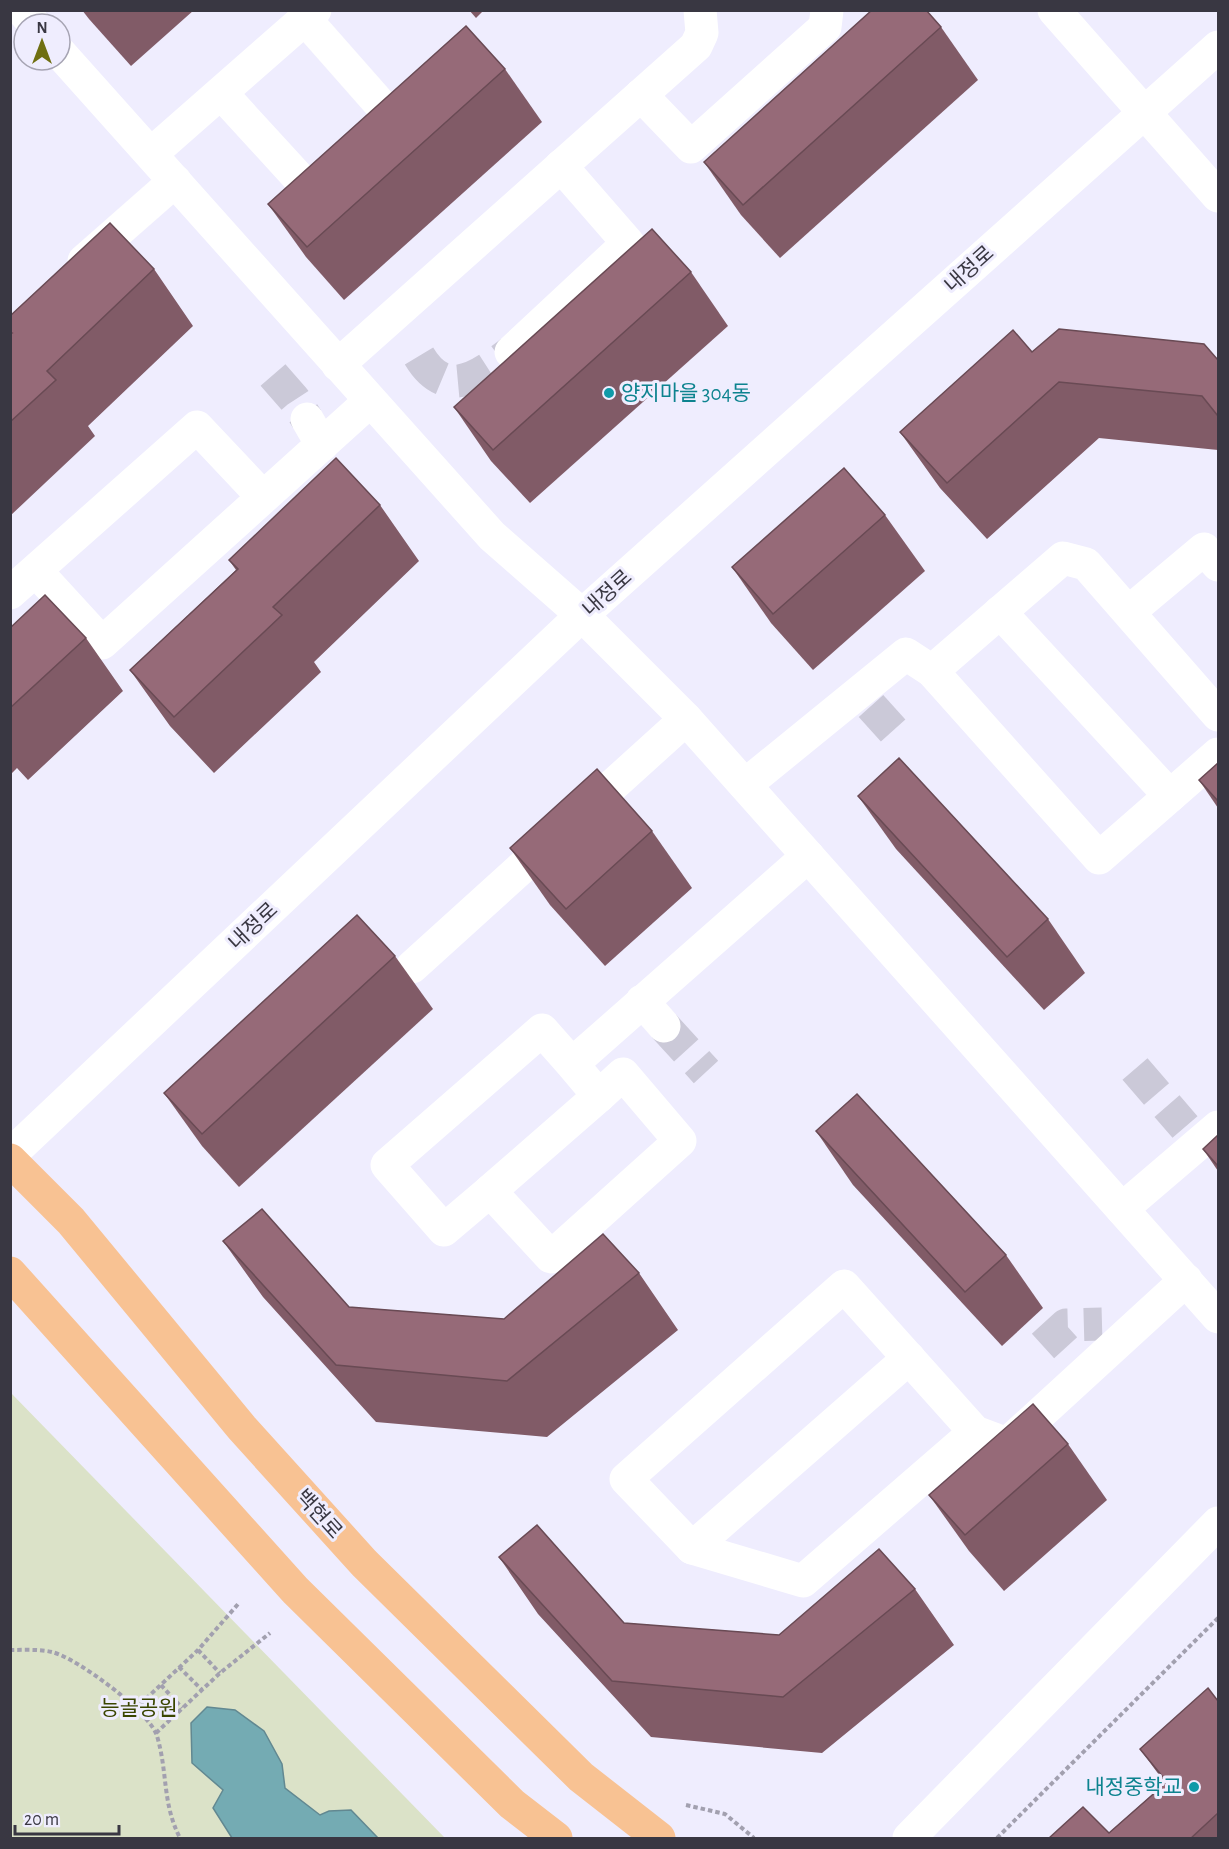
<svg xmlns="http://www.w3.org/2000/svg" width="1229" height="1849" font-family="'Alegreya Sans','Noto Sans KR',sans-serif">
<style>
.green{fill:#dbe2c8}
.water{fill:#74abb3;stroke:#628891;stroke-width:1.5}
.lines{fill:none;stroke-linecap:round;stroke-linejoin:round}
.minor-tunnel{stroke:#cbc9d8;stroke-width:33;stroke-dasharray:33 16;stroke-linecap:butt}
.path{stroke:#a2a0af;stroke-width:4;stroke-dasharray:4.5 3;stroke-linecap:butt}
.minor{stroke:#fff;stroke-width:33}
.major{stroke:#f8c293;stroke-width:33}
.wall{fill:#815b67}
.building{fill:#966a78;stroke:#694a54;stroke-width:1.5}
.culture-dot{fill:#0f9aa8;stroke:#efedfe;stroke-width:2}
.labels{text-anchor:middle;stroke-width:6;stroke-linejoin:round;paint-order:stroke}
.street-label{font-size:21px;fill:#393742;stroke:#efedfe}
.culture-label{font-size:21px;fill:#0d838f;stroke:#efedfe;text-anchor:start}
.park-label{font-size:21px;fill:#3a4500;stroke:#efedfe}
</style>
<rect width="100%" height="100%" fill="#efedfe"/>
<path class="green" d="M11,1393l434,445h-434z"/>
<path class="water" d="M207,1707l28,3 29,21 18,33 3,24 35,27 9,-4 22,-1 27,28h-146l-19,-30 10,-18 -31,-27 -1,-40z"/>
<g class="lines">
<g class="minor-tunnel">
<path d="M419,356c27,45 60,21 92,-4"/>
<path d="M273,375l21,24 13,20"/>
<path d="M871,706l28,31"/>
<path d="M664,1026l42,46"/>
<path d="M1135,1069l50,58"/>
<path d="M1043,1346l23,-21 36,-1"/>
</g>
<g class="path">
<path d="M10,1650c13,0 29,-1 42,2 25,6 98,60 105,84 11,37 5,67 23,102"/>
<path d="M198,1650l22,23"/>
<path d="M179,1667l23,23"/>
<path d="M161,1685l21,23"/>
<path d="M135,1709l63,-59 41,-47"/>
<path d="M156,1733l64,-60 50,-40"/>
<path d="M686,1805l39,9 29,24"/>
<path d="M997,1838l221,-220"/>
</g>
<g class="minor">
<path d="M22,10l12,14"/>
<path d="M1054,10l164,186"/>
<path d="M305,19l89,101"/>
<path d="M60,53l432,483 90,79 104,104 532,598"/>
<path d="M221,93l86,94"/>
<path d="M641,95l50,52 134,-120 2,-17"/>
<path d="M151,154l164,-144"/>
<path d="M84,261l91,-80"/>
<path d="M511,352l117,-109 -67,-77"/>
<path d="M338,365l358,-319 6,-13 -2,-23"/>
<path d="M307,419l15,26"/>
<path d="M36,571l66,72 268,-242"/>
<path d="M10,593l187,-166 66,70"/>
<path d="M1130,611l74,-62 14,16"/>
<path d="M1000,612l170,184"/>
<path d="M932,671l167,187 119,-104"/>
<path d="M745,785l161,-131 26,17 131,-113 23,6 132,151"/>
<path d="M412,967l274,-248"/>
<path d="M642,1001l22,25"/>
<path d="M572,1064l-30,-34 -155,135 57,65 46,-39 61,66 129,-116 -57,-67 -24,22 -27,-32 236,-208"/>
<path d="M10,1155l572,-540 636,-568"/>
<path d="M490,1191l109,-95"/>
<path d="M1122,1209l96,-82"/>
<path d="M975,1432l-131,-146 -218,193 66,69 111,33 172,-149 32,12 179,-164"/>
<path d="M692,1548l217,-190"/>
<path d="M909,1838l309,-315"/>
</g>
<g class="major">
<path d="M10,1160l61,61 171,207 122,135 217,214 78,61"/>
<path d="M10,1273l285,317 217,214 44,34"/>
</g>
</g>
<g class="wall">
<path d="M82,10h112l-63,56 -42,-47z"/>
<path d="M469,10h15l-8,8z"/>
<path d="M941,27l37,53 -198,178 -39,-43 -37,-53z"/>
<path d="M505,69l37,53 -198,178 -38,-43 -38,-53z"/>
<path d="M154,269l39,57 -105,100 7,10 -85,80v-200z"/>
<path d="M691,272l37,54 -198,177 -39,-42 -37,-54z"/>
<path d="M1032,352l186,8v90l-119,-12 -112,101 -47,-51 -40,-56z"/>
<path d="M380,505l39,56 -105,101 7,10 -107,101 -44,-47 -40,-56 106,-100 -7,-10z"/>
<path d="M885,515l40,56 -112,99 -42,-47 -39,-56z"/>
<path d="M10,628l76,10 37,53 -95,89 -11,-12 -7,7z"/>
<path d="M1218,763v45l-19,-28z"/>
<path d="M858,796l190,123 37,54 -41,37 -148,-161z"/>
<path d="M652,831l40,57 -87,78 -55,-61 -40,-57z"/>
<path d="M395,956l38,53 -194,178 -37,-41 -38,-53z"/>
<path d="M816,1131l190,124 37,53 -41,38 -149,-161z"/>
<path d="M1218,1135v36l-15,-22z"/>
<path d="M223,1241l126,66 155,12 135,-46 39,57 -131,107 -171,-15 -113,-125z"/>
<path d="M1068,1444l39,56 -103,91 -35,-40 -40,-56z"/>
<path d="M499,1557l125,66 155,12 136,-46 39,56 -132,108 -171,-16 -113,-123z"/>
<path d="M1218,1701v138h-170l61,-6 56,-50 -25,-34z"/>
</g>
<g class="building">
<path d="M872,10h54l15,17 -198,178 -39,-43z"/>
<path d="M466,26l39,43 -198,178 -39,-43z"/>
<path d="M110,223l44,46 -107,102 9,9 -46,42v-88l2,-1 -2,-1v-16z"/>
<path d="M652,229l39,43 -198,178 -39,-43z"/>
<path d="M1059,329l145,15 14,16v56l-16,-20 -143,-14 -112,101 -47,-51 113,-102 19,22z"/>
<path d="M336,458l44,47 -107,102 9,8 -108,102 -44,-47 108,-101 -9,-9z"/>
<path d="M844,468l41,47 -112,99 -41,-47z"/>
<path d="M45,595l41,43 -76,70v-80z"/>
<path d="M899,758l149,161 -41,38 -149,-161z"/>
<path d="M1218,763v38l-19,-21z"/>
<path d="M597,769l55,62 -86,78 -56,-61z"/>
<path d="M357,915l38,41 -193,178 -38,-41z"/>
<path d="M857,1094l149,161 -41,37 -149,-161z"/>
<path d="M1218,1135v31l-15,-17z"/>
<path d="M262,1209l87,98 155,12 99,-85 36,39 -132,108 -171,-16 -113,-124z"/>
<path d="M1033,1404l35,40 -103,91 -36,-40z"/>
<path d="M537,1525l87,98 155,12 100,-86 36,40 -132,108 -171,-16 -113,-124z"/>
<path d="M1208,1688l10,13v112l-28,26h-142l35,-32 26,26 58,-51 -27,-33z"/>
</g>
<g class="culture-dot">
<circle cx="609" cy="393" r="6"/>
<circle cx="1194" cy="1787" r="6"/>
</g>
<g class="labels">
<g class="street-label">
<text transform="translate(969 269) rotate(-42)" y="7">내정로</text>
<text transform="translate(607 593) rotate(-42)" y="7">내정로</text>
<text transform="translate(253 926) rotate(-43)" y="7">내정로</text>
<text transform="translate(319 1514) rotate(48)" y="7">백현로</text>
</g>
<g class="culture-label">
<text x="621" y="400">양지마을 304동</text>
<text x="1182" y="1794" text-anchor="end">내정중학교</text>
</g>
<g class="park-label">
<text x="139" y="1715">능골공원</text>
</g>
</g>
<rect width="1229" height="1849" fill="none" stroke="#393742" stroke-width="24"/>
<g transform="translate(42 42)"><circle r="28" fill="#efedfe" stroke="#a6a4b3" stroke-width="1.5"/>
<path d="M0-4.5L10 22L0 15L-10 22Z" fill="#6f6f12"/>
<text y="-9" font-size="16" font-weight="bold" text-anchor="middle" fill="#393742">N</text>
</g>
<path d="M15 1825v9h104v-9" fill="none" stroke="#393742" stroke-width="3"/>
<text x="24" y="1825" font-size="18" fill="#393742" stroke="#efedfe" stroke-width="4.5" paint-order="stroke">20 m</text>
</svg>
